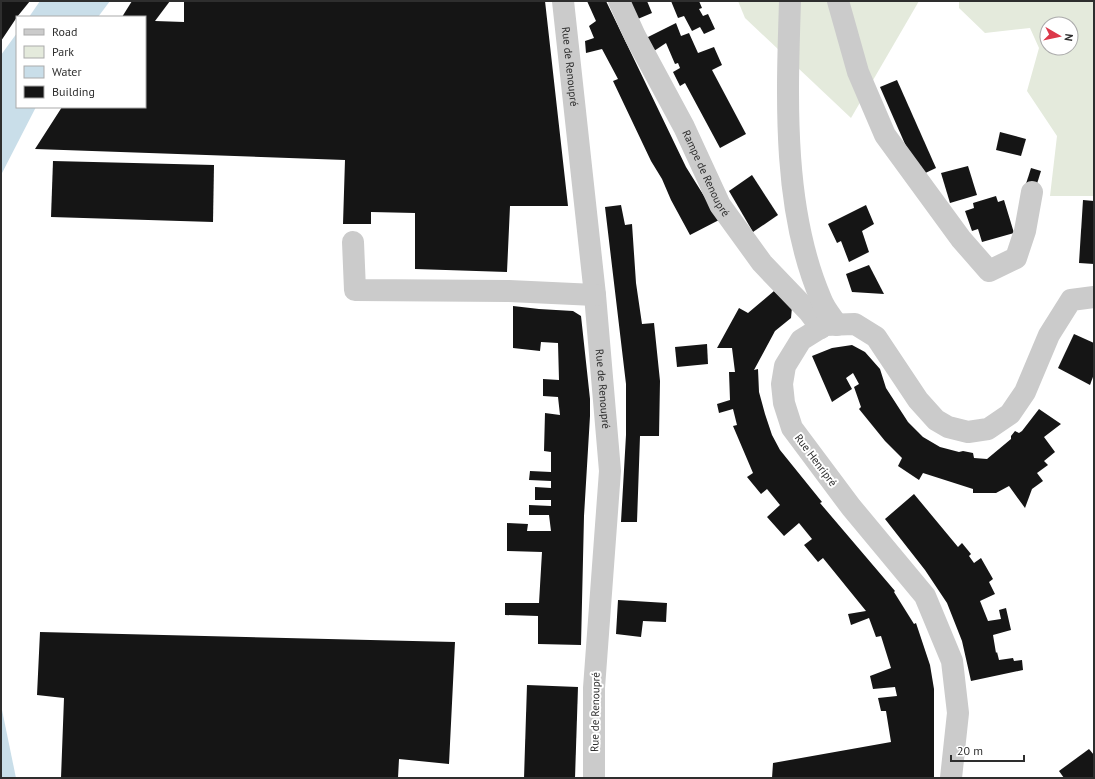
<svg xmlns="http://www.w3.org/2000/svg" width="1095" height="779" font-family="'PT Sans',sans-serif">
<style>
.green{fill:#e4eadc;fill-rule:evenodd}
.water{fill:#c9dee9}
.building{fill:#151515}
.lines{fill:none;stroke-linecap:round;stroke-linejoin:round}
.minor{stroke:#cbcbcb;stroke-width:22}
.labels{text-anchor:middle;stroke-width:4;stroke-linejoin:round;paint-order:stroke}
.street-label{font-size:11px;fill:#2e2e2e;stroke:#fff}
</style>
<rect width="100%" height="100%" fill="#fff"/>
<g class="green">
<path d="M738,1h181l-68,117 -106,-100z"/>
<path d="M959,1h135v195h-44l7,-60 -30,-45 12,-43 -9,-20 -45,5 -26,-25zM1047,24h24v24h-24z"/>
</g>
<g class="water">
<path d="M40,1h70l-12,16h-69z"/>
<path d="M17,33v74h19l-35,68v-120z"/>
<path d="M1,705l15,73h-15z"/>
</g>
<g class="building">
<path d="M1,1h29l-13,16 -16,24z"/>
<path d="M132,1h38l-15,20 29,1v-21h361l23,205h-58l-3,66 -92,-3v-56l-44,-1v12h-28l2,-64 -310,-11 27,-42h83v-90h-23z"/>
<path d="M587,1h19l80,166 33,53 -29,15 -19,-35 -9,-21 -11,-18 -38,-80 5,-2 -16,-30 -16,4 -1,-12 9,-3 -5,-12 7,-5z"/>
<path d="M624,1h23l5,12 -19,8z"/>
<path d="M671,1h28l3,7 -3,1 4,7 5,-2 7,15 -11,5 -4,-7 -8,4 -8,-15 -6,2z"/>
<path d="M676,23l5,13 8,-3 9,20 16,-6 8,18 -10,5 34,64 -26,14 -35,-65 -5,3 -7,-14 7,-4 -2,-5 -3,1 -9,-21 -12,8 -8,-13z"/>
<path d="M897,80l39,88 -17,8 -39,-89z"/>
<path d="M1000,132l26,7 -5,17 -25,-6z"/>
<path d="M53,161l161,4 -1,57 -162,-5z"/>
<path d="M968,166l9,29 -27,8 -9,-30z"/>
<path d="M1031,168l10,3 -6,19 -10,-3z"/>
<path d="M752,175l26,40 -25,17 -24,-41z"/>
<path d="M996,196l2,6 6,-2 10,33 -32,9 -4,-13 -6,2 -7,-20 9,-3 -1,-5z"/>
<path d="M1083,200l11,1v63l-15,-1z"/>
<path d="M621,205l4,20 7,-1 4,59 6,41 12,-1 6,58 -1,55h-19l-3,86h-16l5,-87v-51l-21,-177z"/>
<path d="M866,205l8,19 -12,7 7,21 -20,10 -8,-21 -4,2 -9,-19z"/>
<path d="M869,265l15,29 -32,-2 -6,-18z"/>
<path d="M774,291l18,16 -1,11 -16,13 -21,39 4,-1 1,23 6,22 7,21 8,15 42,52 -2,1 75,88 -1,1 20,32 2,-1 14,42 4,24v89h-162l1,-15 118,-21 -5,-31h-5l-3,-13 19,-2 -2,-9 -22,2 -3,-13 21,-8 -10,-32 -5,1 -7,-19 -18,7 -3,-11 18,-3 -43,-53 -5,4 -14,-17 8,-6 -13,-16 -15,13 -17,-19 13,-12 -13,-16 -6,5 -14,-17 6,-4 -20,-47 4,-1 -4,-16 -14,4 -2,-9 13,-4 -1,-28h6l-3,-24h-15l22,-40 9,5z"/>
<path d="M513,306l26,3 34,2 8,5 9,83v17l-6,100 -3,129 -43,-1v-28l-33,-1v-12h34l3,-51 -35,-1v-28l21,1 -1,7h24l-2,-16h-20v-10l22,1v-6h-16v-13l16,1v-7l-22,-1 1,-9 21,1v-20l-7,-1 1,-38 15,2 -2,-18 -15,-1v-17l16,1 -1,-37 -17,-1 -1,9 -27,-3z"/>
<path d="M1074,334l20,9v31l-4,11 -32,-17z"/>
<path d="M707,344l1,20 -31,3 -2,-20z"/>
<path d="M852,345l13,7 15,17 6,19 22,34 15,15 17,10 19,5 4,-1 10,2 1,5 13,1 24,-20v-3l4,-5 4,2 3,-2 17,-22 22,15 -17,13 11,15 -11,9 4,4 -11,8 6,8 -11,8 -7,19 -16,-22 -13,7h-23v-4l-50,-16 -4,7 -21,-14 4,-8 -17,-17 -26,-32 2,-2 -7,-20 5,-3 -6,-11 -7,5 6,11 -20,13 -20,-46 20,-8z"/>
<path d="M914,494l44,53 4,-4 9,11 -2,2 5,7 7,-5 12,21 -4,3 6,12 -15,7 8,20 13,-2 -2,-9 7,-2 5,22 -18,5 3,18 1,-1 2,8 14,-2 1,3 8,-1 1,10 -52,11 -9,-40 -15,-38 -22,-33 -40,-51z"/>
<path d="M618,600l49,3 -1,19 -23,-1 -2,16 -25,-3z"/>
<path d="M40,632l415,10 -6,122 -50,-5 -1,19h-337l3,-80 -27,-3z"/>
<path d="M527,685l51,2 -3,91h-51z"/>
<path d="M1089,749l5,6v23h-30l-5,-7z"/>
</g>
<g class="lines">
<g class="minor">
<path id="s1" d="M563,1l32,294 15,176 -16,217v90"/>
<path id="s2" d="M619,1l16,35 49,91 36,78 42,58 47,49 12,16"/>
<path d="M790,1c-3,96 -8,208 31,298 3,9 11,18 16,26"/>
<path d="M838,1l20,71 27,63 76,104 28,32 27,-13 9,-27 7,-39"/>
<path d="M353,242l2,48 154,1 86,4"/>
<path d="M951,778l7,-65 -6,-52 -27,-65 -74,-89 -59,-79 -8,-25 -2,-19 3,-18 16,-26 24,-15 30,-1 21,13 42,63 18,20 12,7 20,5 20,-3 22,-15 15,-22 24,-57 22,-35 23,-3"/>
</g>
</g>
<g class="labels">
<g class="street-label">
<text dy="4" stroke="none"><textPath href="#s1" startOffset="66">Rue de Renoupré</textPath></text>
<text dy="4" stroke="none"><textPath href="#s2" startOffset="193">Rampe de Renoupré</textPath></text>
<text dy="4" stroke="none"><textPath href="#s1" startOffset="390">Rue de Renoupré</textPath></text>
<text transform="translate(816 460) rotate(53)" y="4">Rue Henripré</text>
<text transform="translate(595 712) rotate(-89)" y="4">Rue de Renoupré</text>
</g>
</g>
<rect width="1095" height="779" fill="none" stroke="#2e2e2e" stroke-width="4"/>
<rect x="16" y="16" width="130" height="92" fill="#ffffff" stroke="#ababab"/>
<rect x="24" y="29" width="20" height="6" fill="#cbcbcb" stroke="#ababab"/>
<text x="52" y="36" font-size="12" fill="#2e2e2e">Road</text>
<rect x="24" y="46" width="20" height="12" fill="#e4eadc" stroke="#ababab"/>
<text x="52" y="56" font-size="12" fill="#2e2e2e">Park</text>
<rect x="24" y="66" width="20" height="12" fill="#c9dee9" stroke="#ababab"/>
<text x="52" y="76" font-size="12" fill="#2e2e2e">Water</text>
<rect x="24" y="86" width="20" height="12" fill="#151515" stroke="#ababab"/>
<text x="52" y="96" font-size="12" fill="#2e2e2e">Building</text>
<g transform="translate(1059 36) rotate(99)"><circle r="19" fill="#ffffff" stroke="#ababab"/>
<path d="M0-3L7 15L0 10L-7 15Z" fill="#dc384a"/>
<text y="-6" font-size="11" font-weight="bold" text-anchor="middle" fill="#2e2e2e">N</text>
</g>
<path d="M951 755v6h73v-6" fill="none" stroke="#2e2e2e" stroke-width="2"/>
<text x="957" y="755" font-size="12" fill="#2e2e2e" stroke="#ffffff" stroke-width="3" paint-order="stroke">20 m</text>
</svg>
